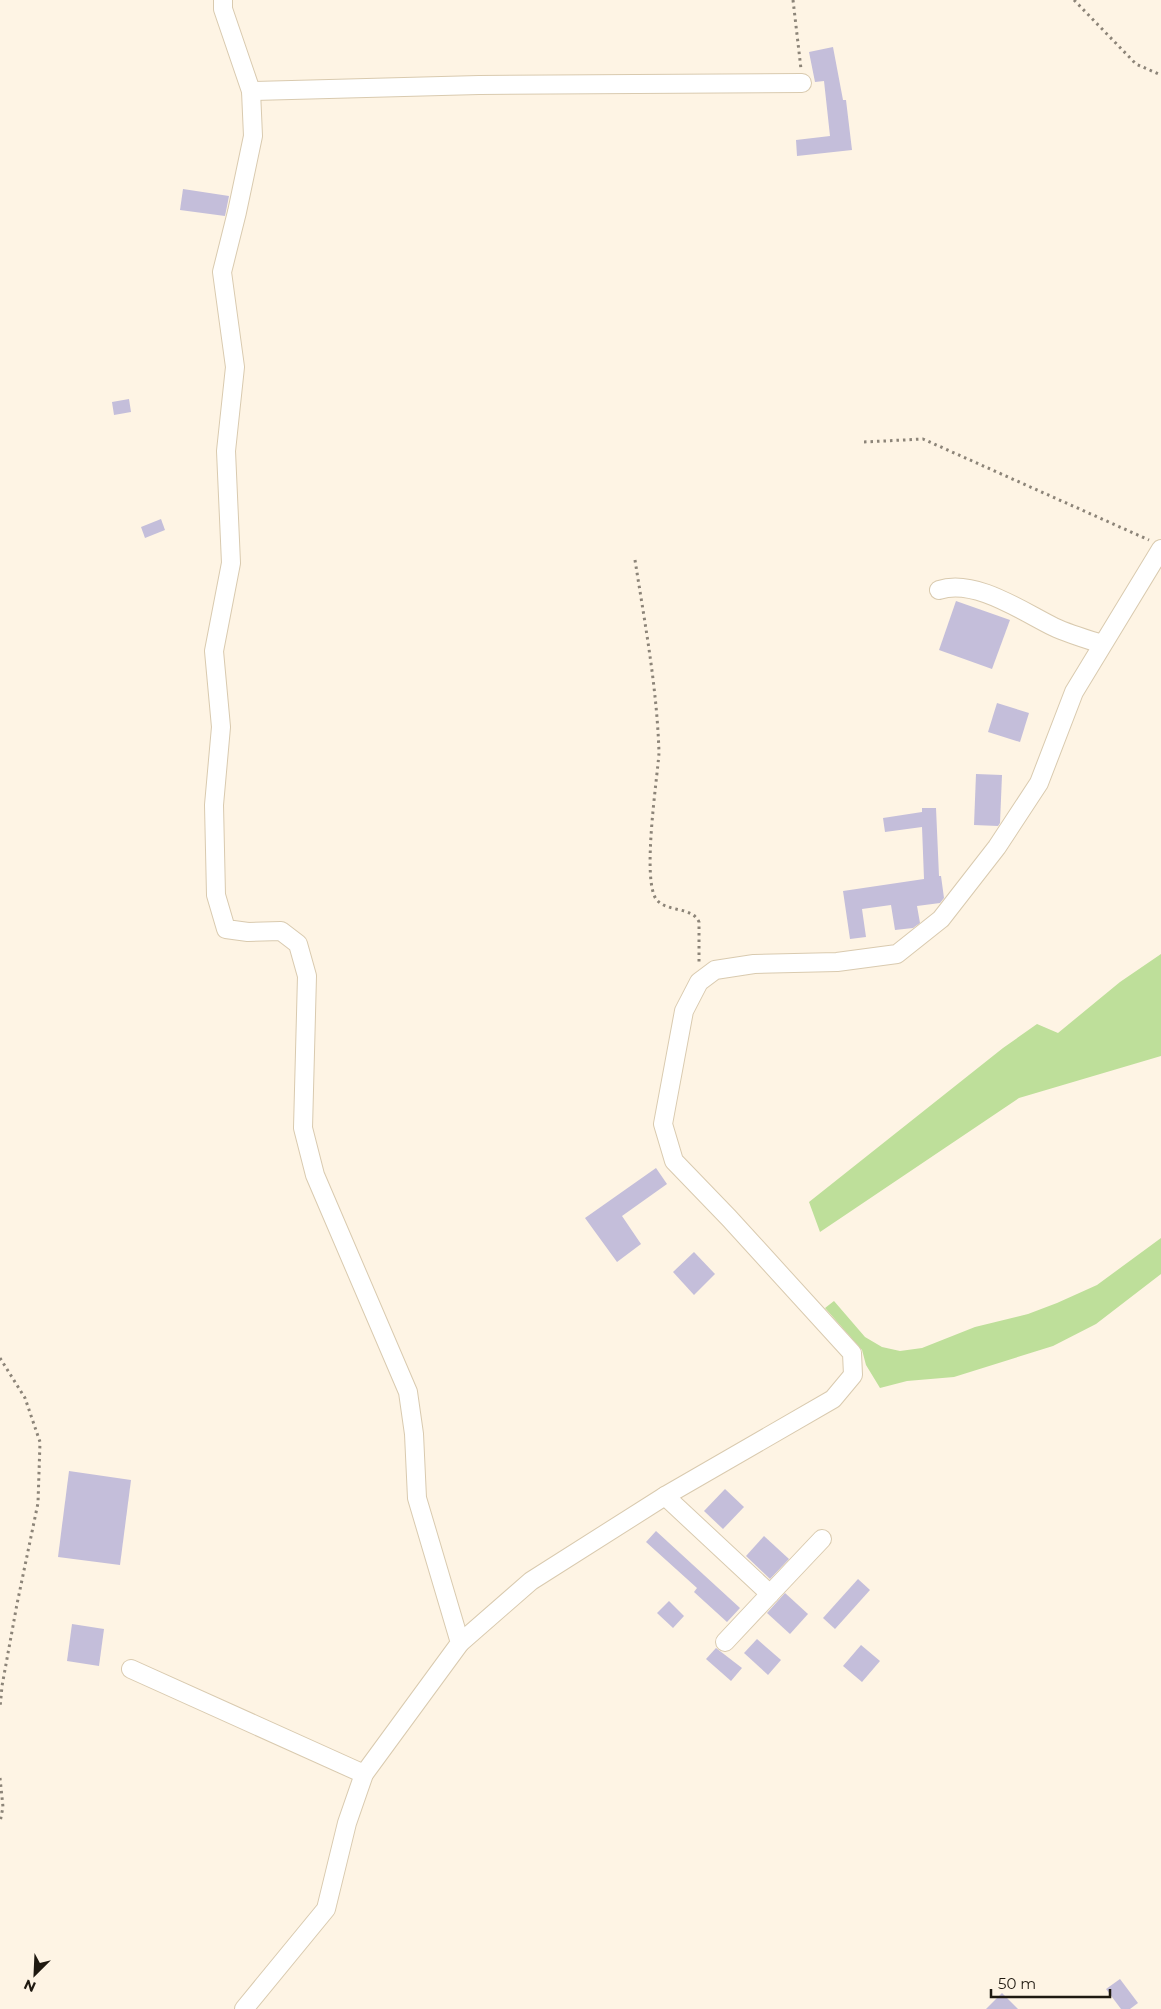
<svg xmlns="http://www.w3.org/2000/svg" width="1161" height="2009" font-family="Montserrat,sans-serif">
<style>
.green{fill:#bedf9a}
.building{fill:#c4beda}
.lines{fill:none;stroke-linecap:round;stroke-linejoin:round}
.minor-casing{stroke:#d9caaf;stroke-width:20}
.path{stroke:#8c8478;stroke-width:3;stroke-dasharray:2.5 4;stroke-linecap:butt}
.minor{stroke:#fff;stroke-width:18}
</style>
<rect width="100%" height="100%" fill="#fef4e4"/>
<g class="green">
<path d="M1161,954v102l-142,42 -199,134 -11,-30 194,-154 34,-24 21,9 62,-51z"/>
<path d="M1161,1238v36l-65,50 -43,22 -99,31 -47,4 -27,7 -14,-23 -4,-15 -37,-42 9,-7 31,36 17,10 18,4 22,-3 53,-21 53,-13 29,-11 40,-18z"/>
</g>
<g class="building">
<path d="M833,47l10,53h3l6,50 -55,6 -1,-16 34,-4 -6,-55 -9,1 -6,-30z"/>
<path d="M183,189l46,7 -4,20 -45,-6z"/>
<path d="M129,399l2,13 -17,3 -2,-13z"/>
<path d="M161,519l4,11 -20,8 -4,-11z"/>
<path d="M956,601l54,19 -18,49 -53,-19z"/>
<path d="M997,703l32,10 -9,29 -32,-10z"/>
<path d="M976,774l26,1 -2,48 -2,3 -24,-1z"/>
<path d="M922,808h14l3,68h2l3,22 -4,5 -23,3 3,17 -7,5 -18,2 -4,-25 -29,4 4,28 -16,2 -7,-48 81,-12 -2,-52 -37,5 -2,-14 39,-6z"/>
<path d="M656,1168l11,16 -45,32 19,28 -24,18 -32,-44z"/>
<path d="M694,1252l21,22 -21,21 -21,-23z"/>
<path d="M69,1471l62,9 -11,85 -62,-8z"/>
<path d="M725,1489l19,18 -21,22 -19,-18z"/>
<path d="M656,1531l84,77 -13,14 -33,-30 3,-4 -51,-46z"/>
<path d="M764,1536l25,23 -19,20 -24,-23z"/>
<path d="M858,1579l12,11 -35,39 -12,-11z"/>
<path d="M785,1593l23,21 -18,20 -23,-21z"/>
<path d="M669,1601l15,15 -11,12 -16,-15z"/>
<path d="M72,1624l32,5 -5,37 -32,-5z"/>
<path d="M757,1639l24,21 -13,15 -24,-22z"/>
<path d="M861,1645l19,16 -18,21 -19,-16z"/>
<path d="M716,1648l26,20 -11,13 -25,-22z"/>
<path d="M1120,1979l18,24 -8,6h-9l-15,-20z"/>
<path d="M1002,1993l16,16h-32z"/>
</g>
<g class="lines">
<defs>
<g id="minor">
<path d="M223,0v9l28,82 2,45 -16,76 -15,60 13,95 -9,84 5,112 -17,88 7,76 -7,78 2,90 10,34 22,3 33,-1 17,13 9,32 -4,152 12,47 93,217 6,42 3,64 43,145 -96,131 -17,49 -21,86 -82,100"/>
<path d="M251,91l228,-6 323,-2"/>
<path d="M939,590c36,-12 84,22 115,37 15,7 32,12 48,17"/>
<path d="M665,1496l105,98 52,-55"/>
<path d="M725,1642l45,-48"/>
<path d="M460,1643l71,-62 134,-85 168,-97 20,-24 -1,-22 -123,-135 -55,-57 -11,-37 21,-113 15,-29 16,-12 39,-6 83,-2 60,-8 44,-35 56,-72 42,-64 35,-91 87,-143"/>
<path d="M131,1669l233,105"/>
</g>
</defs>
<use href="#minor" class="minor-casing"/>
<g class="path">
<path d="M793,0l8,69"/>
<path d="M1074,0l62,64 25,11"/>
<path d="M864,442l59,-3 226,101"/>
<path d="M635,560c10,64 22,128 24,193 -2,28 -17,125 -3,146 11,14 36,7 43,23v42"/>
<path d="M0,1358l25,40 15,44 -2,61 -21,101 -15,82 -2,22"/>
<path d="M0,1778l3,29 -3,15"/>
</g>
<use href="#minor" class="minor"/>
</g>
<g transform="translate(35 1974) rotate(204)" stroke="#fef4e4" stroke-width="4" paint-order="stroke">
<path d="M0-4L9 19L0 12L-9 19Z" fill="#1f1910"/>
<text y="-8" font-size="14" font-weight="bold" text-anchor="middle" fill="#1f1910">N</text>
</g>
<path d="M991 1989v8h119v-8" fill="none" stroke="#1f1910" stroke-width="2.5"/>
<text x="998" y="1989" font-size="15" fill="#1f1910" stroke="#fef4e4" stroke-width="4" paint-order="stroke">50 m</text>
</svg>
